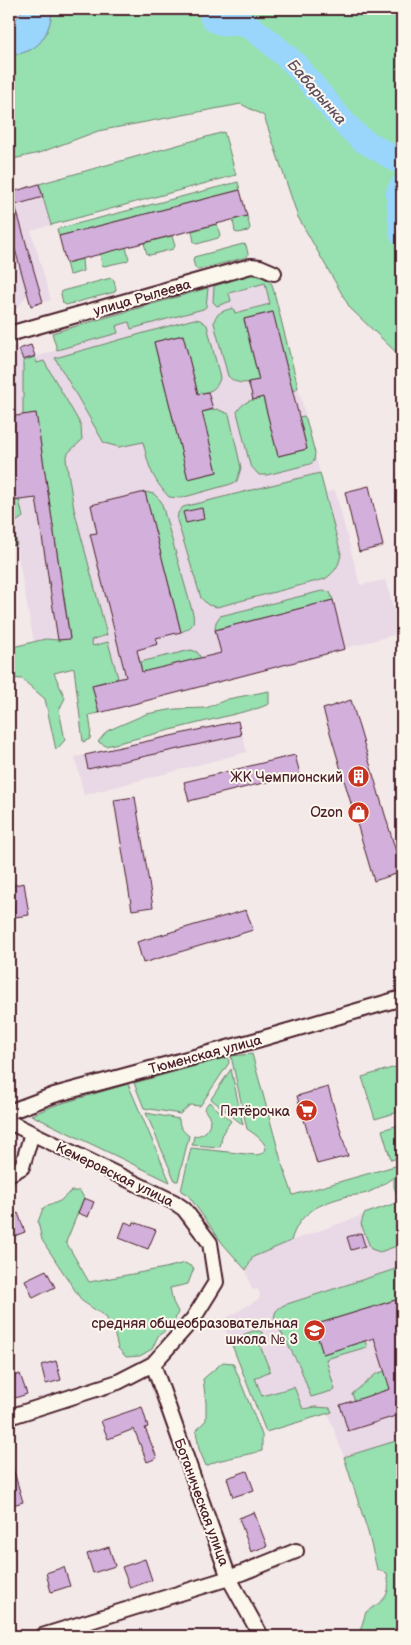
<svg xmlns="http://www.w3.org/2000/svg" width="411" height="1645" font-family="'Balsamiq Sans',sans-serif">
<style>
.built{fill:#e9d8e5}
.green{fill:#97e0af;stroke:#70806d}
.water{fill:#9ad6fb;stroke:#7a8da8}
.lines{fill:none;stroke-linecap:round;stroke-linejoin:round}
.river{stroke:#9ad6fb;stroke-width:25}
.building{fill:#d2b0db;stroke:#4a1f2b}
.street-casing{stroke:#4a1f2b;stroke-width:18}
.street{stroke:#fbf7ec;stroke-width:14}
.labels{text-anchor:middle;stroke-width:4;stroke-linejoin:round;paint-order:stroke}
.street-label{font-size:14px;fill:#4a1f2b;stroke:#fbf7ec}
.poi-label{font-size:14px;fill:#4a1f2b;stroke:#fbf7ec;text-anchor:end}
.water-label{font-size:15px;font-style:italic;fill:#5e4d5f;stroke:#fbf7ec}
</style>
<rect width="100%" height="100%" fill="#f3e9e9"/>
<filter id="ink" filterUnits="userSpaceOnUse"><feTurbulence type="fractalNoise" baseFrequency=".02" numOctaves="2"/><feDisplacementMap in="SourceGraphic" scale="10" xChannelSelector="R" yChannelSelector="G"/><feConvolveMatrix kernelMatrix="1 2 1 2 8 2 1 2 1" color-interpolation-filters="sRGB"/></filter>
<g filter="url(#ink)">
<g class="built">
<path d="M39,184l12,41 -20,6 20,69 -20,6 -4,-11 -10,13 -8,3v-118z"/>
<path d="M253,274l10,3 9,7 53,209 10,-3 25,95 25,-5 16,53 -193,52 -119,30 -53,-301 34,225 -12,1 -13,-1 -11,3 -22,-118v-23l-3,-21v-133l7,-1 7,15 34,-11 -5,-17z"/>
<path d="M238,721l9,31 -163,43 -9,-38z"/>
<path d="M402,1201v238l-58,18 -16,-44 -62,19 -44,-111 37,-22 1,-4 -2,-6 -6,1 -6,-20 7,-13 38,-16z"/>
</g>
<g class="green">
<path d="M53,9h349v349l-52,-50 -52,-91 -34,-101 -23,-12 -143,27 -59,22 -30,7v-105c30,-2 39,-18 44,-46z"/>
<path d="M224,132l12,43 -185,50 -12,-41z"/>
<path d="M238,182l2,8 -181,46 -2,-7z"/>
<path d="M247,216l3,12 -2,3 -10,2 -3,-1 -2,-12z"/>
<path d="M217,224l3,11 -2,3 -21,6 -3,-2 -2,-11z"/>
<path d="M172,236l3,10 -2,3 -23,6 -3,-1 -3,-11z"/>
<path d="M243,244l3,1 2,9 -1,3 -49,13 -3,-2 -2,-8 1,-3z"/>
<path d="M126,247l3,12 -2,2 -23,5 -2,-1 -2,-11z"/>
<path d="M82,259l1,12 -12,4 -2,-1 -3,-11z"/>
<path d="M253,274l10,3 9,7 26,103 -2,3 -3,1 -21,-79 -28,7 15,61c-13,3 -21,6 -31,-4l-14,-53c1,-11 10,-12 19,-15l2,5 35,-9 -5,-21 -36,10 2,8 -14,5 -4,-4 1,-16z"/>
<path d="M111,278l3,2 2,9 -1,3 -49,13 -3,-2 -2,-9 1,-3z"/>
<path d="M208,288l-2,19 -3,2 -72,20 -2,-7 -13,4 2,7 -61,17 -5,-17z"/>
<path d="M194,319l6,1 7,5 13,53c-3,12 -11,14 -22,16l-15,-59 -29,7 34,137 29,-7 -15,-60 15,-3 12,5 12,54 -4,13 -6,3 -50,14 -12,-1c-18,-20 -20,-30 -26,-55l-24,5 -15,-4 -49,-85z"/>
<path d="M35,357l2,6 7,-2 34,59 3,6 1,14 -14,13 -2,7 8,49 33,126 -16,5 2,6 15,-4 10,36 -26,7 7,28 -10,2 2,14 -1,10 -7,3 -9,-74 -20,5 11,25 -6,12 6,30 -9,10 -11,-51 -23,-20 -13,-1v-30l36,-9 13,1 12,-2 -8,-54 -13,1 -1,-10 12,-3 -24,-158 -13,1v-54z"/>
<path d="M263,397l15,59 29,-7 -8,-32 5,-1 2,3 9,34 -1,8 -4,3 -43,11h-8l-9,-10 -13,-53c6,-11 15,-12 26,-15z"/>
<path d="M320,473l21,81c-2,12 -6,18 -16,25l-108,28 -9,-2 -7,-7 -24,-78 1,-7 5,-6z"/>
<path d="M9,480l3,21 7,-1 4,17 -10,7 4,21 -8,1z"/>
<path d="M145,492l9,2 7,7 32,113c2,11 -2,14 -12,18z"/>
<path d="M322,591l8,1 3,8 -118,30 1,-8 4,-6z"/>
<path d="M191,650l6,2 4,6 -59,15 -2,-11z"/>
<path d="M269,691v13l-10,4 -153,38 -8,-4 9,-11 39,-17 29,-5 31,-1 22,-9z"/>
<path d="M252,1054l30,110 11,31 109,-31v26l-4,7 -4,-10v-10c-9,6 -17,12 -27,16 -6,2 -13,2 -19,3 -28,7 -49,16 -57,45l-38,16 -7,13 -23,-26 -35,-49 -7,-4 10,-43 65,7c23,-4 -1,-21 -9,-26l-16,-73z"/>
<path d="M228,1057l1,6 -29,43 -10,-1 -10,9 -36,-6 -10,-25z"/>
<path d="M402,1065v46l-27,8 -13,-42z"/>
<path d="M231,1069l12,56 -32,-26z"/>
<path d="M128,1084l42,98 -139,-67 25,-10z"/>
<path d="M209,1102l22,19 -8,11 -3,15 -28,-2 2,-9c11,-1 16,-6 16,-18l-6,-9z"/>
<path d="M146,1113l33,6c0,8 4,12 10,17l-11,45h-3z"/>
<path d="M402,1124v33l-11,3 -9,-30z"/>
<path d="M71,1191h9l4,7 -18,44 23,40 76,-14 20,-5 9,5 -6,16 -18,4 3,14 5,10 -5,13 -15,11 -6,13 -12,7 -14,1 -8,-9 -4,-16 -8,-15 -24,-16 -40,-61 -4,-18 5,-14 17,-7z"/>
<path d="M402,1201v43l-22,8 -9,-3 -10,-25 3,-10z"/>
<path d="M402,1267v31l-88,27 9,29 42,-13 2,6 -41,12 9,31 -24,7 -11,-30 -25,-46c-2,-9 2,-12 9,-16z"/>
<path d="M253,1331h6l4,2 -1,7 -3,3 11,28 -15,7 7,18 32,-9 9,22 12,-2 15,1 2,4 -66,20 -36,-92z"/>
<path d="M223,1362l10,1 29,72v16l-45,10 -11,5 -7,-17 -3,-18 10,-11v-17l-3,-24z"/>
<path d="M385,1371l6,18 -36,12 -3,-7 24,-20z"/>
<path d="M402,1439v190l-15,7h-5l-3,-3 -19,-2 6,-19c18,-12 26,-15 21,-39l-10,-4 -9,-37 -24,-75z"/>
</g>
<path class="water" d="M23,9h30c-5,28 -14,44 -44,46v-30l7,-5z"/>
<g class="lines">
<g class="river">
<path d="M212,9v8l4,4 7,2 17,-1 11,5 20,16 24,21 48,58 18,17 41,24"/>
<path d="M402,186l-4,7 4,41"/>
</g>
</g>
<g class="building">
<path d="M39,184l4,13 -28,8 28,97 -12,4 -22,-78v-35z"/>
<path d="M240,190l7,26 -181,47 -7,-27z"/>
<path d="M273,312l34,137 -29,7 -15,-59 -10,3 -2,-9 -3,-9 11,-2 -15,-61z"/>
<path d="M183,335l15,59 10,-2 5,17 -11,3 15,60 -29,7 -34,-137z"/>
<path d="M31,345l4,11 -12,4 -4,-11z"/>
<path d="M36,413l34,226 -12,1 -22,-142 -24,3 -3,-21v-63z"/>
<path d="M369,486l14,60 -24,6 -14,-60z"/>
<path d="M145,492l36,140 -25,6 2,6 -21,6 5,22 79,-19 -6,-23 118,-30 12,49 -246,64 -7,-28 34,-8 -36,-143 7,-1 -6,-28z"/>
<path d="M202,508l2,11 -18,4 -3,-11z"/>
<path d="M351,700l51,172 -28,9 -51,-172z"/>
<path d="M238,721l3,14 -153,34 -3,-14z"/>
<path d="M295,755l5,19 -111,27 -5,-19z"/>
<path d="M135,797l18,110 -21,3 -18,-110z"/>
<path d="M24,883l5,32 -14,2 -5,-31z"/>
<path d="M246,910l7,20 -110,33 -6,-21z"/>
<path d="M328,1087l20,69 -31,8 -20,-68z"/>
<path d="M84,1198l10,4 -6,15 -10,-4z"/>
<path d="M18,1213l7,19 -16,6v-21z"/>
<path d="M125,1222l8,3 1,-3 22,8 -8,19 -29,-11z"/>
<path d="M361,1233l4,13 -14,4 -4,-13z"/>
<path d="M46,1270l9,17 -22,11 -8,-18z"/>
<path d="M402,1298v116l-54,17 -8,-26 50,-16 -16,-51 -51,16 -9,-29z"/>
<path d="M56,1361l5,19 -15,4 -5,-19z"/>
<path d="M20,1374l7,20 -15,5 -3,-10v-11z"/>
<path d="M142,1407l6,20 -3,1 12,30 -10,4 -13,-33 -26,10 -7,-18z"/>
<path d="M9,1465h3l11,37 -14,4z"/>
<path d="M247,1471l7,19 -21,7 -6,-19z"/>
<path d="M254,1512l13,34 -16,6 -12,-34z"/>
<path d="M109,1547l6,19 -22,7 -6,-19z"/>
<path d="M145,1559l7,21 -22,8 -8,-21z"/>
<path d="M64,1567l6,19 -19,6 -5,-19z"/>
</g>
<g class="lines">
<defs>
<g id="street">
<path d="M9,334l242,-68 9,1 14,6"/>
<path d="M9,1112l45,-17 203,-55 145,-42"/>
<path d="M9,1122l165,80 10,7 26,34 6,39 -23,37 -40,45 -35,18 -109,35"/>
<path d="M9,1174l13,-7 10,-34"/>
<path d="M153,1364l76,214 32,58"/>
<path d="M42,1636l187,-58 67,-27"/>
</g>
</defs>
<use href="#street" class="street-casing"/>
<use href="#street" class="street"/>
</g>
</g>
<defs>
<symbol id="building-disc" viewBox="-11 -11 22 22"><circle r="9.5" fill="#c8321e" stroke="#fbf7ec"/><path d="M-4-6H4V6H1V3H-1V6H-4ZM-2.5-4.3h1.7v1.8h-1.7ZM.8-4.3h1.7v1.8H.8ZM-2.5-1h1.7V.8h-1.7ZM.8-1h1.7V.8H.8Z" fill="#fff"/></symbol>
<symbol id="shop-disc" viewBox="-11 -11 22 22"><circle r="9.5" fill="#c8321e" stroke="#fbf7ec"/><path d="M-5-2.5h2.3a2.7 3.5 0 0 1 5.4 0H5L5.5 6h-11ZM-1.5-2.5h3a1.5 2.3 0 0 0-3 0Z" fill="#fff"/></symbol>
<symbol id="supermarket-disc" viewBox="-11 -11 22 22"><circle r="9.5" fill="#c8321e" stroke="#fbf7ec"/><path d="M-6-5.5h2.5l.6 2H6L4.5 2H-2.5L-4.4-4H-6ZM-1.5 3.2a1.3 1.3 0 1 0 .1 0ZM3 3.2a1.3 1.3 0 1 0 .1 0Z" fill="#fff"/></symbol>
<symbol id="school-disc" viewBox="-11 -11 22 22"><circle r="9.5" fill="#c8321e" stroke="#fbf7ec"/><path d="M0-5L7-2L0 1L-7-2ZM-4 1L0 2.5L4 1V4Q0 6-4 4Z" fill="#fff"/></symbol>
</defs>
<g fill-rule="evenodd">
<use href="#building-disc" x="346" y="764" width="25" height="25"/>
<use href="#shop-disc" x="346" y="800" width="25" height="25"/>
<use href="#supermarket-disc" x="294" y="1098" width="25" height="25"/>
<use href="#school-disc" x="302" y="1318" width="25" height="25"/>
</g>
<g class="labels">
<g class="street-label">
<text transform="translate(142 297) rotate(-16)" y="5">улица Рылеева</text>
<text transform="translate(205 1054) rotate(-15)" y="5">Тюменская улица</text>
<text transform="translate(115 1174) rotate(26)" y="5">Кемеровская улица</text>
<text transform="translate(202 1502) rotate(70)" y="5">Ботаническая улица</text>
</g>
<g class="poi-label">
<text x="343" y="782">ЖК Чемпионский</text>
<text x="343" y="817">Ozon</text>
<text x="290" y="1116">Пятёрочка</text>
<text x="298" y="1328">средняя общеобразовательная<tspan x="298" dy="16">школа № 3</tspan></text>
</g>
<g class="water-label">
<text transform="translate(317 92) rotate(49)" y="5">Бабарынка</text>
</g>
</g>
<rect width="411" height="1645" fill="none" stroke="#fbf7ec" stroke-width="30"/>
<rect x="15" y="15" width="381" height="1615" fill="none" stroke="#4a1f2b" stroke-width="2" filter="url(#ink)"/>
</svg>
